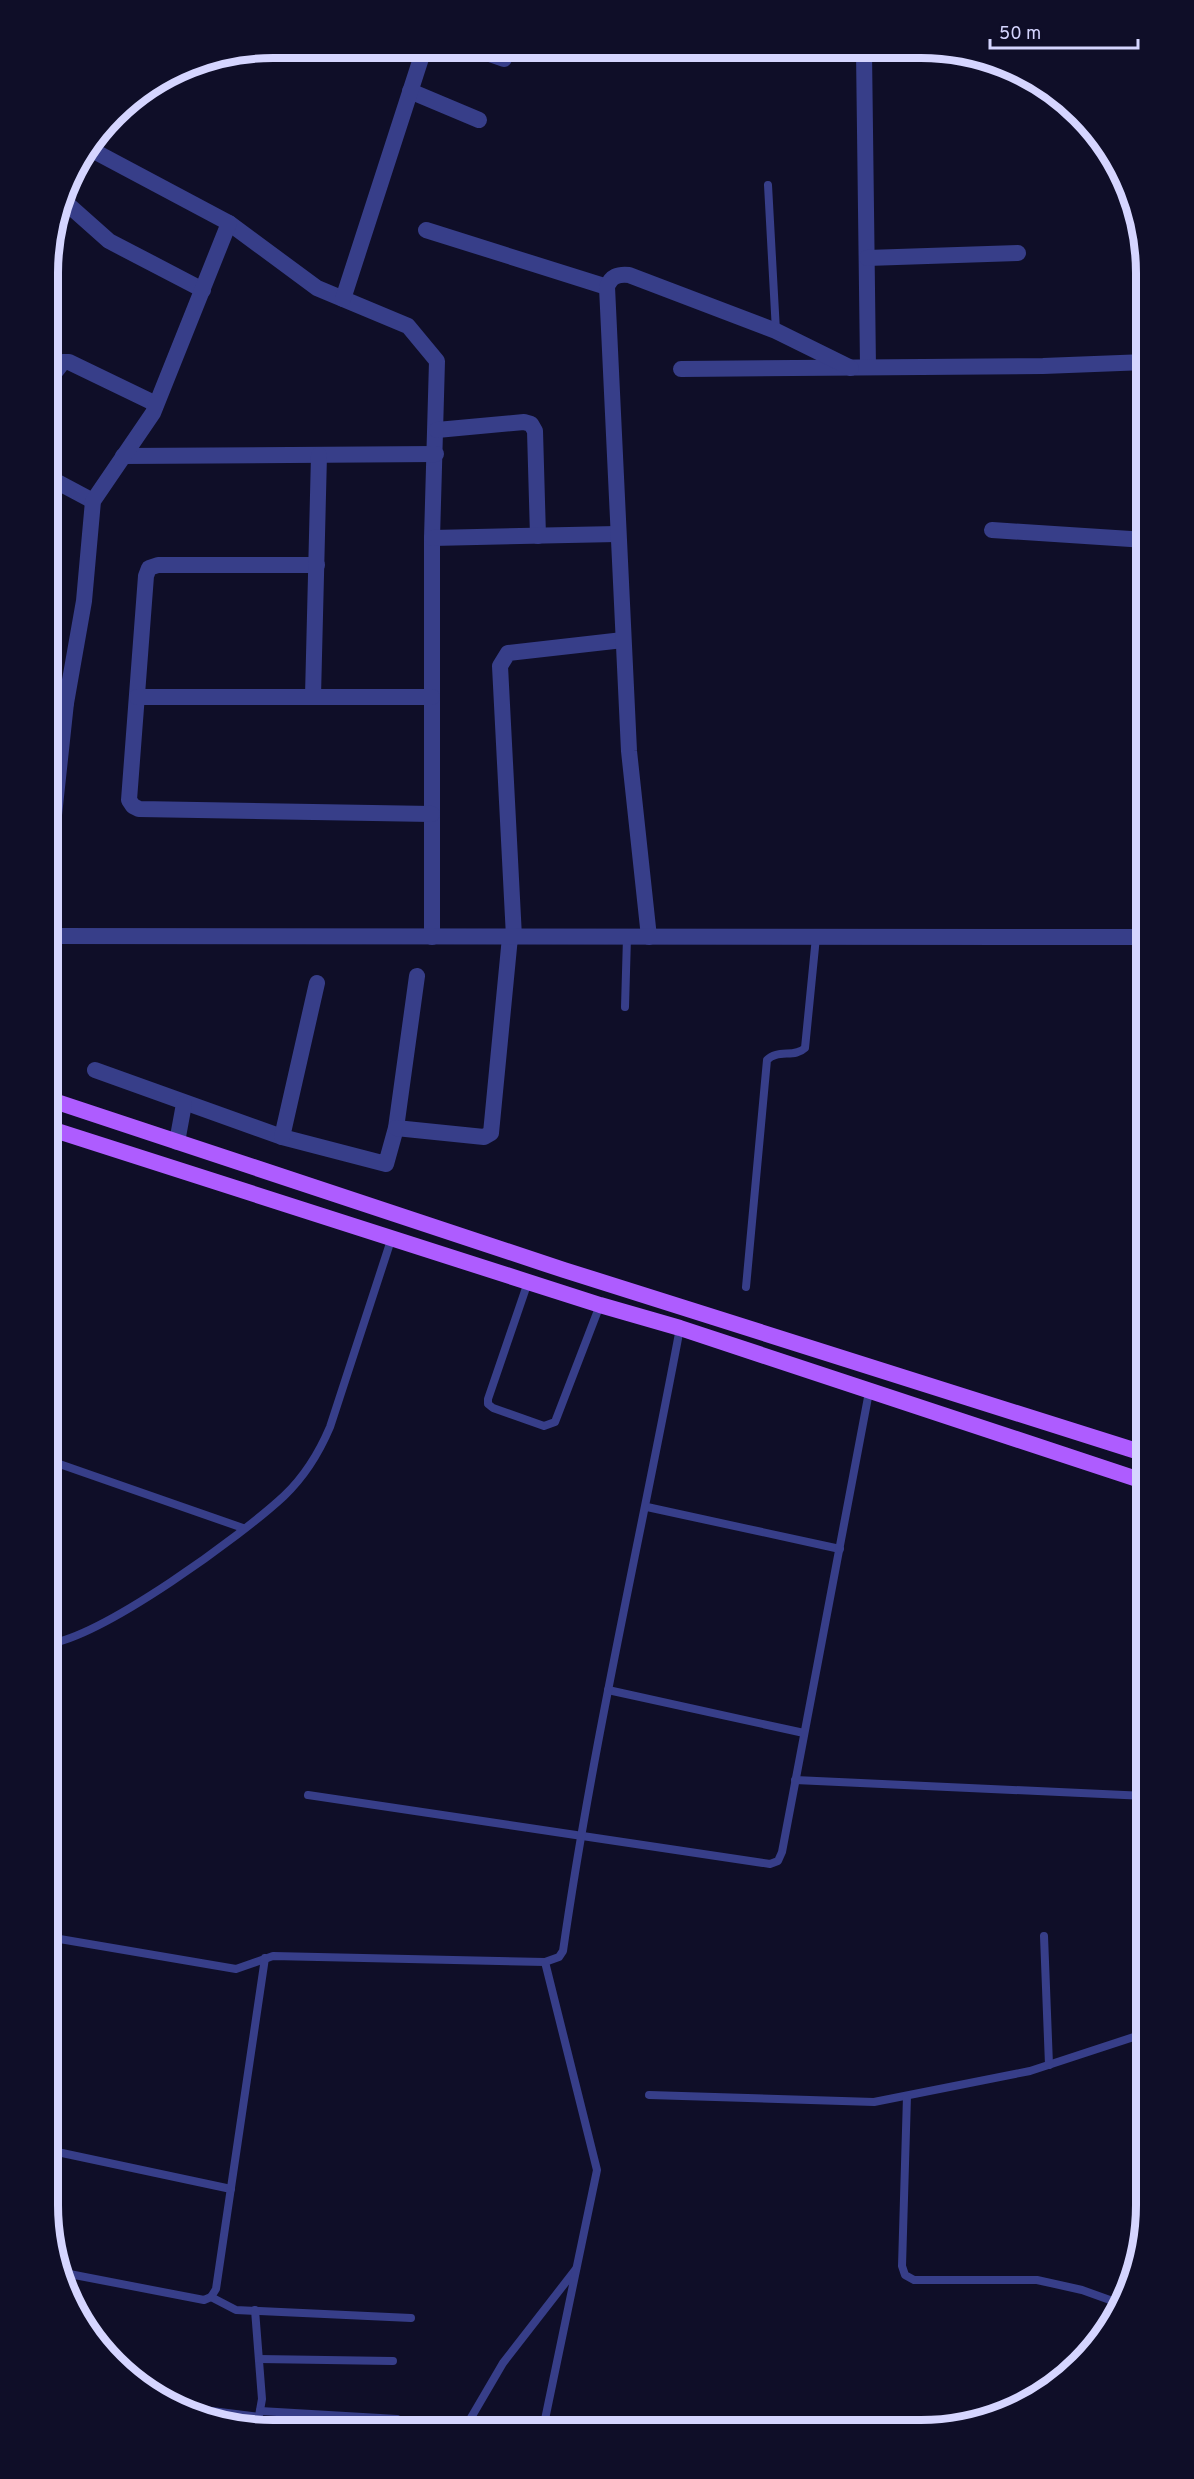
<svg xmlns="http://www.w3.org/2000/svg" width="1194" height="2479" font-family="Overpass,sans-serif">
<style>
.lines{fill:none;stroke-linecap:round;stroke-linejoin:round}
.service{stroke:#373e89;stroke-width:8}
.minor{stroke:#373e89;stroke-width:16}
.tertiary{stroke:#373e89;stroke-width:16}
.primary{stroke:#ae5cff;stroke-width:16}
.rim{fill:none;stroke:#d5d5ff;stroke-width:8}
</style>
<rect width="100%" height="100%" fill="#0f0e28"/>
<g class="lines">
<g class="service">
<path d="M768,185l8,146"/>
<path d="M625,1007l2,-70"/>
<path d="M528,1282l-40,117v5l5,4 51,18 11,-4 45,-117"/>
<path d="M746,1287l21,-227c10,-11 28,-2 38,-12l11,-111"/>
<path d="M48,1460l195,68"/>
<path d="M647,1507l193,42"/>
<path d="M48,1644c56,-8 193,-108 236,-148 21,-20 35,-43 46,-69l62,-190"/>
<path d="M608,1690l196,43"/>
<path d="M795,1780l351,16"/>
<path d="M308,1795l462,69 8,-3 4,-9 87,-460"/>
<path d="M1044,1936l5,129"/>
<path d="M48,1937l188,32 37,-13 272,6 14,-5 4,-6c30,-209 78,-415 117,-623"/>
<path d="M649,2095l225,7 156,-31 116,-38"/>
<path d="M907,2096l-5,170 3,9 9,5h123l45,10 39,14"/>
<path d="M48,2150l183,39"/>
<path d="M59,2272l145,28 7,-3 5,-8 49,-331"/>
<path d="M211,2297l25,13 175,8"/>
<path d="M255,2310l7,89 -5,28"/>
<path d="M259,2359l134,2"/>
<path d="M172,2406l87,11"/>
<path d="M260,2411l137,8"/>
<path d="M465,2428l38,-65 73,-94"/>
<path d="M543,2429l54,-259 -52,-208"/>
</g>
<g class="minor">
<path d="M475,49l29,10"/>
<path d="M864,52l4,315"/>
<path d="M410,91l69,29"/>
<path d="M64,201l45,40 94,49"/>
<path d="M229,223l88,65 91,38 29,35 -5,177v399"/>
<path d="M426,230l181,57"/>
<path d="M867,258l151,-5"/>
<path d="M343,299l81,-250"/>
<path d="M681,369l362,-3 103,-4"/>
<path d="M48,381l15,-19h6l87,42"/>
<path d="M437,430l87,-8 7,2 4,7 3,105"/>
<path d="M123,456l313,-2"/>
<path d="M48,477l45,24"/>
<path d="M992,530l154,10"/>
<path d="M432,538l185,-4"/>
<path d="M317,565h-159l-9,3 -3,8 -17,224 4,6 6,3 293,5"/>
<path d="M313,696l6,-241"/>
<path d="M137,697h295"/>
<path d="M48,701l18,2"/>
<path d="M48,871l18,-168 18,-102 9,-100 60,-88 76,-190 -139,-74"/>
<path d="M514,937l-14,-271 8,-13 115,-13"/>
<path d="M649,937l-20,-186 -22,-464c4,-11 11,-13 22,-12l147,56 75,37"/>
<path d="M95,1070l187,67 104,27 10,-36 21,-152"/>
<path d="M396,1128l88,9 7,-4 19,-196"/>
<path d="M282,1137l35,-154"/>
<path d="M177,1142l7,-38"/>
</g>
<path class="tertiary" d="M48,936l1098,1"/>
<g class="primary">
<path d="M48,1099l516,171 582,184"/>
<path d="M48,1128l552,177 80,23 466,154"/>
</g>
</g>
<path d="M0 0H1194V2479H0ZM273 58H921A215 215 0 0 1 1136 273V2205A215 215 0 0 1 921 2420H273A215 215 0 0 1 58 2205V273A215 215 0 0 1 273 58Z" fill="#0f0e28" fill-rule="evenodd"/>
<path class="rim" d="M273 58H921A215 215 0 0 1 1136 273V2205A215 215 0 0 1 921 2420H273A215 215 0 0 1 58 2205V273A215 215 0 0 1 273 58Z"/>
<path d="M990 39v9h148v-9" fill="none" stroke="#d5d5ff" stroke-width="3"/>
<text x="999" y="39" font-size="18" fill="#d5d5ff" stroke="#0f0e28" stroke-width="4.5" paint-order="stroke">50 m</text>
</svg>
